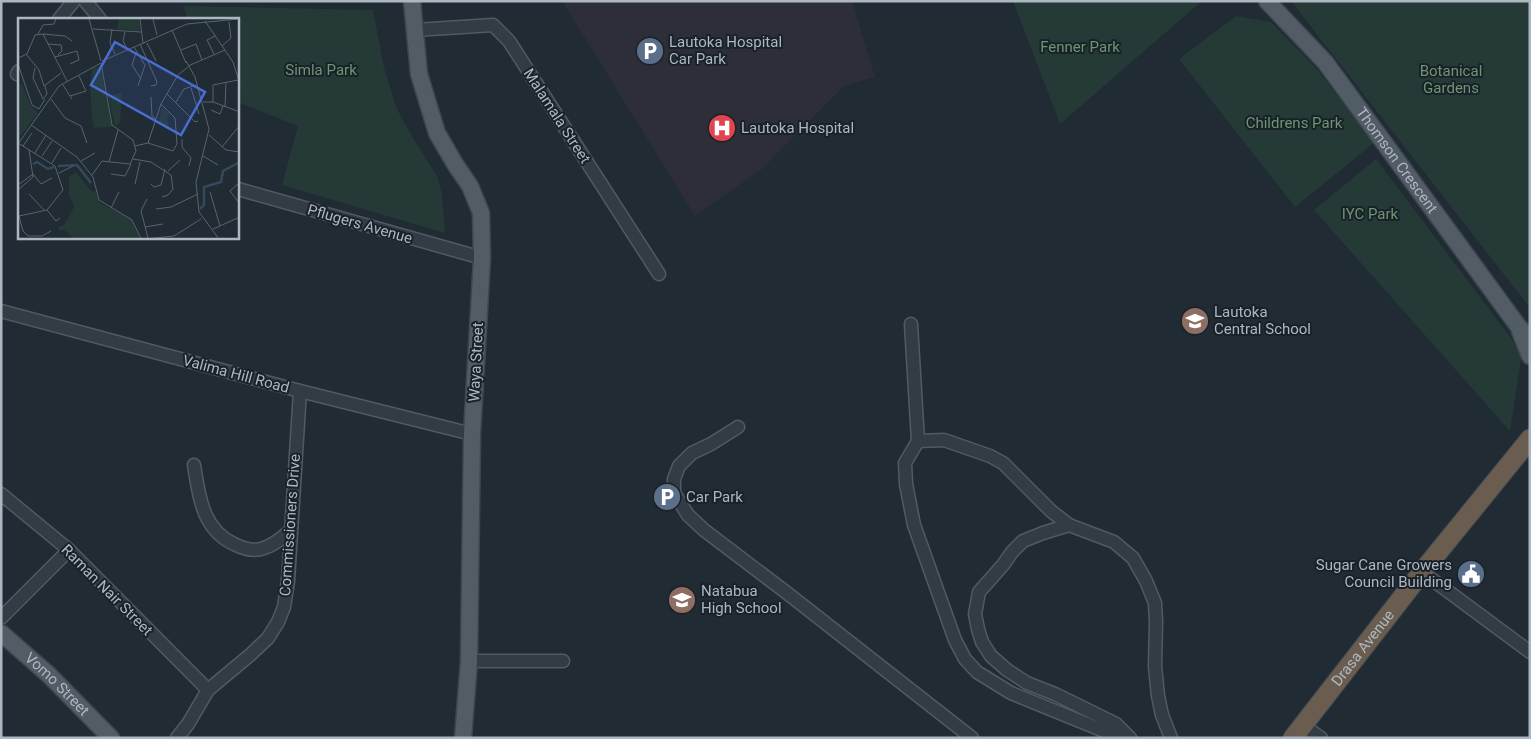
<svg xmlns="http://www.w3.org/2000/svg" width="1531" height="739" font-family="Roboto,sans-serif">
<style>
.medical{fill:#2e2e39}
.green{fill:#253937}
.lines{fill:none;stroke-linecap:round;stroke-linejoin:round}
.minor-casing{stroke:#515a63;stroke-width:15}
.major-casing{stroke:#3d454e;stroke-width:19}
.highway-casing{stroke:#3e474f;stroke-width:21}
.minor{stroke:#333c45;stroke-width:12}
.major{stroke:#515c65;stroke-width:16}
.highway{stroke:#6a5d50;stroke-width:19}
.labels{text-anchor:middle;stroke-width:4;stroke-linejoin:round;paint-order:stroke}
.poi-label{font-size:15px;fill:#adb7c2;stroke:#192129;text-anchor:start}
.park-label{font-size:15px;fill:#6e9672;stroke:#192129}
.street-label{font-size:15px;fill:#adb7c2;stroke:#192129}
.inset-river{fill:none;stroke:#34495b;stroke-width:2.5}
.inset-road{fill:none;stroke:#58636d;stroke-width:1}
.view{fill:#486ed1;fill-opacity:0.15;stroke:#486ed1;stroke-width:2.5}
.inset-edge{fill:none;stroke:#adb7c2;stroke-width:2.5}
</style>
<rect width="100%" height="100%" fill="#202b34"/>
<path class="medical" d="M562,1h290l23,76 -31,9 -82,83 -67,47z"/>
<g class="green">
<path d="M1013,1h189l-142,123z"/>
<path d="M1291,1h239v307z"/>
<path d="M183,6l190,4 11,58 13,41 16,29 24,38 5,18 3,39 -163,-48 16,-59 -60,-24v-83h-50z"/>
<path d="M1236,16l35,6 45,46 58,75 -79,64 -116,-148z"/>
<path d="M1376,159l146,194 -12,78 -196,-221z"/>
</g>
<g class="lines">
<defs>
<g id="minor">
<path d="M85,1l15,18"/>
<path d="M59,19l15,-18"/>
<path d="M415,30l78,-5 16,16 150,233"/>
<path d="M17,74l2,-3"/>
<path d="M238,189l244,69"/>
<path d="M1,311l299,80 172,43"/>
<path d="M911,324l7,117 -13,22 1,21 8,41 41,115 10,19 12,13 34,21 98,40 20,5"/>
<path d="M738,427l-27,17 -19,9 -13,13 -5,13v14l14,22 16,15 83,63 185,145"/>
<path d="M918,441l26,-1 46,16 13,7 48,48 18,14 45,17 19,16 13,23 9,22 1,19 -1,44 3,30 4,19 9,23"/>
<path d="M194,465c5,31 8,64 40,79 10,5 20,8 30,4 10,-3 18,-10 26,-17"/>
<path d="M1,494l68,56 139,140"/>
<path d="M1069,525l-26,8 -20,8 -11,11 -9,13 -24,27 -4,22 3,15 4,13 9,14 16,14 20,13 28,11 61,30 14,14"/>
<path d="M1422,572l108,80"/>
<path d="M1,618l68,-68"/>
<path d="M469,661h94"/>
<path d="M1303,725l18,13"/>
<path d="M177,738l11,-14 20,-34 42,-35 18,-17 10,-16 6,-15 4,-26 12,-190"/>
</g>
<g id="major">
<path d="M412,1l7,73 18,59 18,31 15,22 11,27 1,45 -10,176 -3,227 -6,77"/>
<path id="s1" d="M1267,1l58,61 193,264 12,14"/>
<path d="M1520,331l10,25"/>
<path id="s2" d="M1,633l48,42 62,63"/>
</g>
<g id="highway">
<path id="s3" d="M1293,738l129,-166 108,-133"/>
</g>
</defs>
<use href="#minor" class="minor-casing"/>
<use href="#major" class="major-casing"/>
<use href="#highway" class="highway-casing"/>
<use href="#minor" class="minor"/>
<use href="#major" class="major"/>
<use href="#highway" class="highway"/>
</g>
<defs>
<symbol id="parking-disc" viewBox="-11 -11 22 22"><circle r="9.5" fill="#5c6f8a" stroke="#192129"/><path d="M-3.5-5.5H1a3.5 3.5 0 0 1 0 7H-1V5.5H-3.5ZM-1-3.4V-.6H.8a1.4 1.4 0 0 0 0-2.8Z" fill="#fff"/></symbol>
<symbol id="hospital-disc" viewBox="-11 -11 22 22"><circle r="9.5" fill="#e0444e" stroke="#192129"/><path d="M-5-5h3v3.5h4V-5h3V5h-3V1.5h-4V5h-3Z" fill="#fff"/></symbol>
<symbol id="school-disc" viewBox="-11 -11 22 22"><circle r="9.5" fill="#8d6e63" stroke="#192129"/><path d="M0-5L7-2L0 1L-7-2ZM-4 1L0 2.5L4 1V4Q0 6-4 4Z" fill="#fff"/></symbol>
<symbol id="civic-disc" viewBox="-11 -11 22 22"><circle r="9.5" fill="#5c6f8a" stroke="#192129"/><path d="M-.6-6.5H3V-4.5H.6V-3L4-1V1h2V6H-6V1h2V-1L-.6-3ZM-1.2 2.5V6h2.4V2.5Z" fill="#fff"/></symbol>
</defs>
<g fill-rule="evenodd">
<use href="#parking-disc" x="634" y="35" width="32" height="32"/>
<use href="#hospital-disc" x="706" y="112" width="32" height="32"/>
<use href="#school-disc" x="1179" y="305" width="32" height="32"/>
<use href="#parking-disc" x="651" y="481" width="32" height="32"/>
<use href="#civic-disc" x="1455" y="558" width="32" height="32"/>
<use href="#school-disc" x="666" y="584" width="32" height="32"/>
</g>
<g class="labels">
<g class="poi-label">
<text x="669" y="47">Lautoka Hospital<tspan x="669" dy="17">Car Park</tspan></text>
<text x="741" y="133">Lautoka Hospital</text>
<text x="1214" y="317">Lautoka<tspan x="1214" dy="17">Central School</tspan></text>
<text x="686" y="502">Car Park</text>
<text x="1452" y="570" text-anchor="end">Sugar Cane Growers<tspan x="1452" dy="17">Council Building</tspan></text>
<text x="701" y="596">Natabua<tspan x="701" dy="17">High School</tspan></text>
</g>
<g class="park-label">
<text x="1080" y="52">Fenner Park</text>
<text x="321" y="75">Simla Park</text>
<text x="1451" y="76">Botanical<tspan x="1451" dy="17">Gardens</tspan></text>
<text x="1294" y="128">Childrens Park</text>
<text x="1370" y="219">IYC Park</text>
</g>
<g class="street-label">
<text transform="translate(557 116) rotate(57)" y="5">Malamala Street</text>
<text dy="5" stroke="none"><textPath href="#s1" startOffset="206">Thomson Crescent</textPath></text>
<text transform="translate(360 224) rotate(16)" y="5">Pflugers Avenue</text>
<text transform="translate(476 362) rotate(-87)" y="5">Waya Street</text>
<text transform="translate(236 374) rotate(15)" y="5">Valima Hill Road</text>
<text transform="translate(290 525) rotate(-86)" y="5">Commissioners Drive</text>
<text transform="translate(107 590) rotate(45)" y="5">Raman Nair Street</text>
<text dy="5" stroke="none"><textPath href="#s3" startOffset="114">Drasa Avenue</textPath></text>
<text dy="5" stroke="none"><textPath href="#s2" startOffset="76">Vomo Street</textPath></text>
</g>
</g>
<g transform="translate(18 18)">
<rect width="221" height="221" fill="#202b34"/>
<path d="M101,1h20l1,12 -23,-2zM82,47l12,62 -18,1 -2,-9 -2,-36 2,-14zM0,66h4l8,21 8,8 -19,25zM104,75l-2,30 -5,3 -7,-30zM144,89l8,8 -3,3 3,11 -11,-7zM58,154l14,18 5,2 5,11 32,17 7,19h-64l-11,-9 -5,1 -1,-4 6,-2 10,-18 -5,-12v-18z" fill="#253937"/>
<path class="inset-river" d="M15,146l4,-2 11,7 6,-2M40,148l19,-1 14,18M182,191l4,-4v-18l17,-5 2,-11 17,-9"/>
<path class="inset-road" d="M71,1l12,42M122,1l3,24M135,1l4,16M187,3l28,41 7,22M75,11l48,3M94,11l-2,14 5,11M154,12l14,33M107,14l-2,9 4,8M20,16l5,-9 11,-1 2,-5M25,16l22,2 7,5M129,25l9,18M30,26l13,1 1,6 -4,4M122,26l17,38 -1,3 -5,1M204,28l9,-8 -2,-16M116,29l11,18 -7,21M163,32l15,-6 6,16M118,35l-4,12 9,14M8,36l13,16 5,16 17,-13M196,36l-7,-14 8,-4M37,39l22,-6 2,9 -9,4M0,40l9,-4 8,-19 8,-1 24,47M84,43l85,-37 52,-5M168,43l9,16 14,52 -13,53 3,30 20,27M0,46l14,41 7,4 6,-10M170,48l37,-16M17,50l-2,10 10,21 4,-5 -2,-8M45,67l9,14M173,70l8,26M149,76l28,28 3,-1M52,78l16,-5 -7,-15M133,79l1,19 4,3M33,81l14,19 16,8 6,17M158,84l8,-13 12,-4M185,84h10l27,10M195,84v-17l25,-5M207,89l1,-25M193,92l9,4 3,-8M13,107l46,32 16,20 6,23 33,20 9,19M191,117l17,15 14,2M164,121v8l9,11 -2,8M0,125l37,23 8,24 -16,20 -28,6M130,125l25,8 4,-7 -2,-26 -14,-14M0,126l41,-58 42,-23M5,128l9,-13M117,128l13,-3 13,-39 17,-29 10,-8M204,129l18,-22M17,135l11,-18M24,138l10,-15M185,138l15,9M115,141l18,3 20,13 2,14 -5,6 -6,2M63,143l14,-8M91,144l9,-32M34,145l9,-15M150,153l12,-11M41,155l14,-7M93,156l14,2 6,-12M74,157l10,-14 28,3 6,-13 -3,-11 -21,-15 -11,-62M222,164l-10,9 10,13M117,166l5,-22M133,166l3,3 7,-2 4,-16M0,167l15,-11 8,10 11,-6M0,172l15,-13 -4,-27M192,174l10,34M11,176l16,17M129,181l-6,12 7,27M93,190l8,-16M138,191l15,-2 27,-13M29,192l9,11 4,-3M1,198l4,15 5,5h14l9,-5M127,209l18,-3M195,211l27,-12M127,221l29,-3 27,-17"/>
<path class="view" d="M97,24l90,50 -24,43 -90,-50z"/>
<rect width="221" height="221" class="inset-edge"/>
</g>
<rect width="1531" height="739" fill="none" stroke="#adb7c2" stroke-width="5"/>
</svg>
